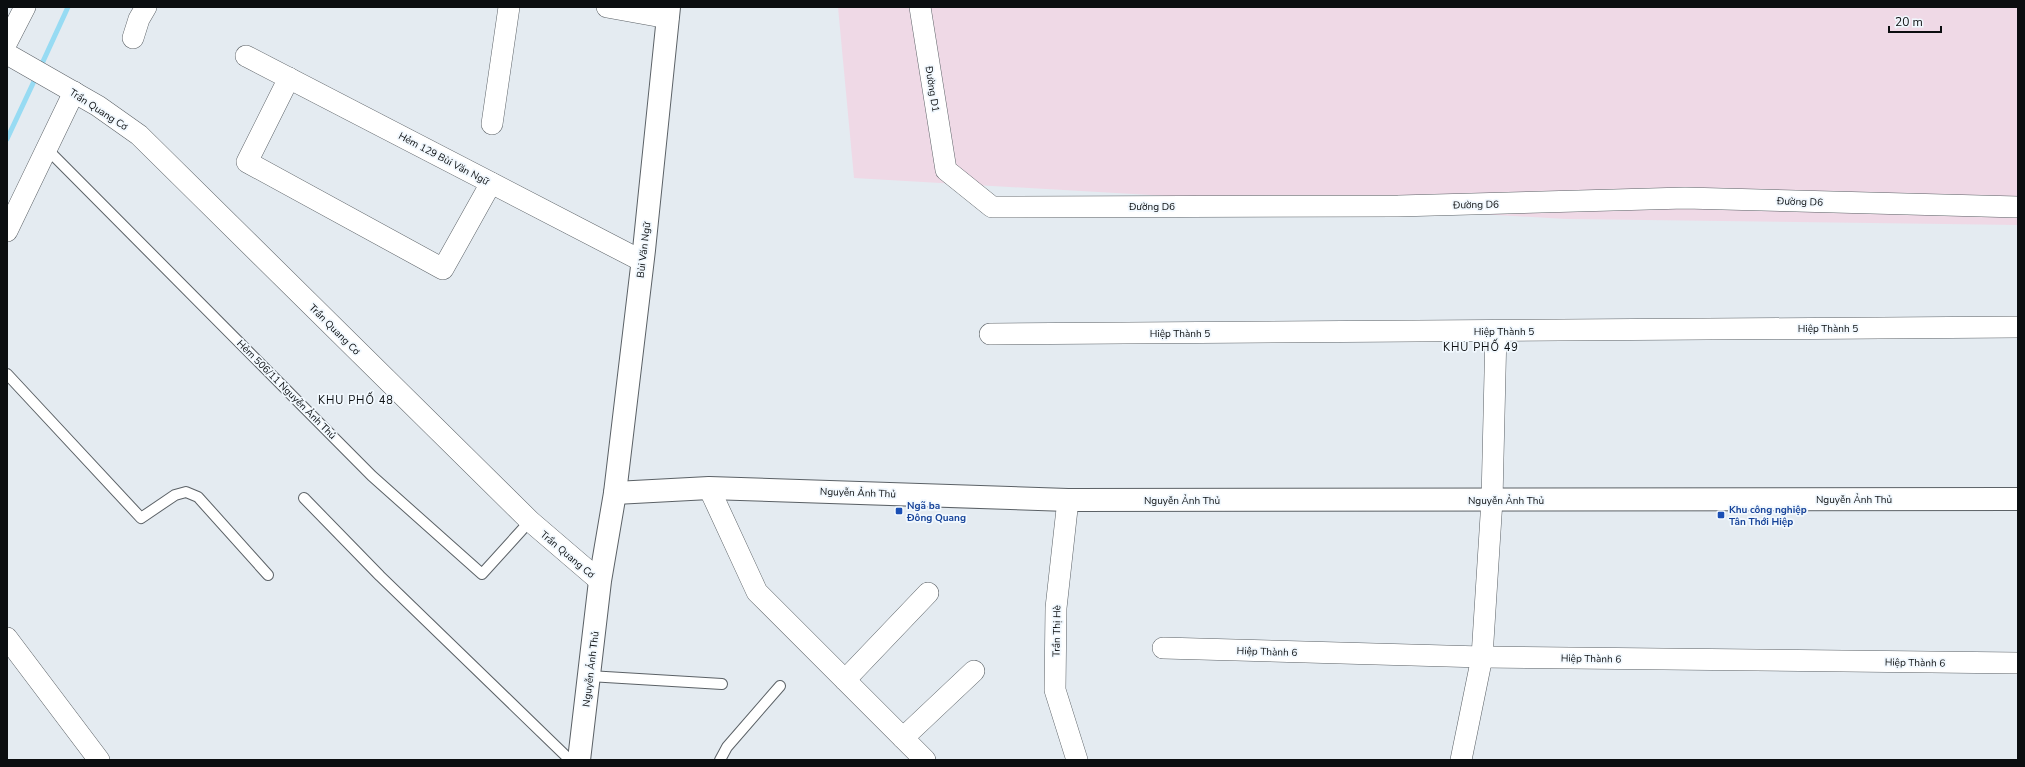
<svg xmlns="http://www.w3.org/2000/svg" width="2025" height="767" font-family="'Nunito Sans',sans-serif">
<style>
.industrial{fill:#efd9e6}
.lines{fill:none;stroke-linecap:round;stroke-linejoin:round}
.stream{stroke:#97dbf3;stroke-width:5}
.lane-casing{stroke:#5b6166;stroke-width:12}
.street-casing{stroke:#5b6166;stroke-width:22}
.secondary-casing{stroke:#5b6166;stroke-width:24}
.lane{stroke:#fff;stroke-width:10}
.street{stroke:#fff;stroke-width:21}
.secondary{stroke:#fff;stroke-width:22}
.transit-dot{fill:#1a4fb4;stroke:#f1f8fe;stroke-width:1.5}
.labels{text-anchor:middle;stroke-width:3.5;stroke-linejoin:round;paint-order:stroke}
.street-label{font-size:10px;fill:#0b0e10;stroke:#f1f8fe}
.transit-label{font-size:10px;font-weight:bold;fill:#164399;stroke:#f1f8fe;text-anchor:start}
.neighbourhood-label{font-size:11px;letter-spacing:1px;fill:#0b0e10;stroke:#f1f8fe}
</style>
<rect width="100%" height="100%" fill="#e4ebf1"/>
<path class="industrial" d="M838,7h1180v218l-452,-6 -712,-41z"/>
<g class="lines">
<g class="stream">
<path d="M40,68l28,-61"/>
<path d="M7,139l29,-62"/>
</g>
<defs>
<g id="lane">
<path d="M46,148l326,328 110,98 48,-53"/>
<path d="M7,374l134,144 34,-23 11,-3 12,5 70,78"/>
<path d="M304,498l76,78 190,184"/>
<path d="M589,676l133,8"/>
<path d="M720,760l7,-13 53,-61"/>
</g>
<g id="street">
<path d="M607,7l61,11"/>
<path d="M920,7l26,163 46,37 406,-1 287,-8 333,9"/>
<path d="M133,38l6,-19 7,-12"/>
<path d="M7,42l18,-35"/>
<path d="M7,54l91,52 41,29 391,386 70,60"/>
<path d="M246,56l396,205"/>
<path d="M289,78l-42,84 196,107 48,-86"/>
<path d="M492,124l17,-117"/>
<path d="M7,231l67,-139"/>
<path d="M990,334l1028,-7"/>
<path d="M709,488l48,104 168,168"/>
<path d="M1068,500l-12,108 -1,82 22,70"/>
<path d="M7,638l92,122"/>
<path d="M1163,648l319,9 536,6"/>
<path d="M845,680l83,-87"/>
<path d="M903,738l71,-67"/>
<path d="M1461,760l21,-103 10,-157 4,-169"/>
</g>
<g id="secondary">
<path d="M615,493l94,-5 359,12 950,-1"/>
<path d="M579,760l21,-179 15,-88 29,-243 25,-243"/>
</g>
</defs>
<use href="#lane" class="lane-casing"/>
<use href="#street" class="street-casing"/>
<use href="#secondary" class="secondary-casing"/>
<use href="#lane" class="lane"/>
<use href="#street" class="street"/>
<use href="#secondary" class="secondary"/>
</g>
<g class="transit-dot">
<rect x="895" y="507" width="8" height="8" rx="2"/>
<rect x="1717" y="511" width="8" height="8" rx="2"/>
</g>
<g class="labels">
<g class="street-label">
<text transform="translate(933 89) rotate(81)" y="4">Đường D1</text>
<text transform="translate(99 109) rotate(33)" y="4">Trần Quang Cơ</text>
<text transform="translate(444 158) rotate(28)" y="4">Hẻm 129 Bùi Văn Ngữ</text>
<text transform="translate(1800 201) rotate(2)" y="4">Đường D6</text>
<text transform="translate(1476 204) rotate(-1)" y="4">Đường D6</text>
<text x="1152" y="210">Đường D6</text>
<text transform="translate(643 250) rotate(-83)" y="4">Bùi Văn Ngữ</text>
<text x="1828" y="332">Hiệp Thành 5</text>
<text transform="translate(335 329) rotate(45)" y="4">Trần Quang Cơ</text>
<text x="1504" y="335">Hiệp Thành 5</text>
<text x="1180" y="337">Hiệp Thành 5</text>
<text transform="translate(287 389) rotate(45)" y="4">Hẻm 506/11 Nguyễn Ảnh Thủ</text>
<text transform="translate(858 492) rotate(2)" y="4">Nguyễn Ảnh Thủ</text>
<text x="1854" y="503">Nguyễn Ảnh Thủ</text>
<text x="1182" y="504">Nguyễn Ảnh Thủ</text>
<text x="1506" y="504">Nguyễn Ảnh Thủ</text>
<text transform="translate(568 554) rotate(40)" y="4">Trần Quang Cơ</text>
<text transform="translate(1056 631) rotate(-89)" y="4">Trần Thị Hè</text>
<text transform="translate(1267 651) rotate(2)" y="4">Hiệp Thành 6</text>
<text transform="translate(1591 658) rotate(1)" y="4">Hiệp Thành 6</text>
<text transform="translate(1915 662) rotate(1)" y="4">Hiệp Thành 6</text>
<text transform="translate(590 669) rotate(-83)" y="4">Nguyễn Ảnh Thủ</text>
</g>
<g class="transit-label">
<text x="907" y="509">Ngã ba<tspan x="907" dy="12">Đông Quang</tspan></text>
<text x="1729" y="513">Khu công nghiệp<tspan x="1729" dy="12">Tân Thới Hiệp</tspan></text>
</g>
<g class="neighbourhood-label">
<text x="1481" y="351">KHU PHỐ 49</text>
<text x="356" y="404">KHU PHỐ 48</text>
</g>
</g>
<rect width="2025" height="767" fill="none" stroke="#0b0e10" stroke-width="16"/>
<path d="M1889 26v6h52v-6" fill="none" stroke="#0b0e10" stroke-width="2"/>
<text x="1895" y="26" font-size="12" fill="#0b0e10" stroke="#f1f8fe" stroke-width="3" paint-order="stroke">20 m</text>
</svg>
